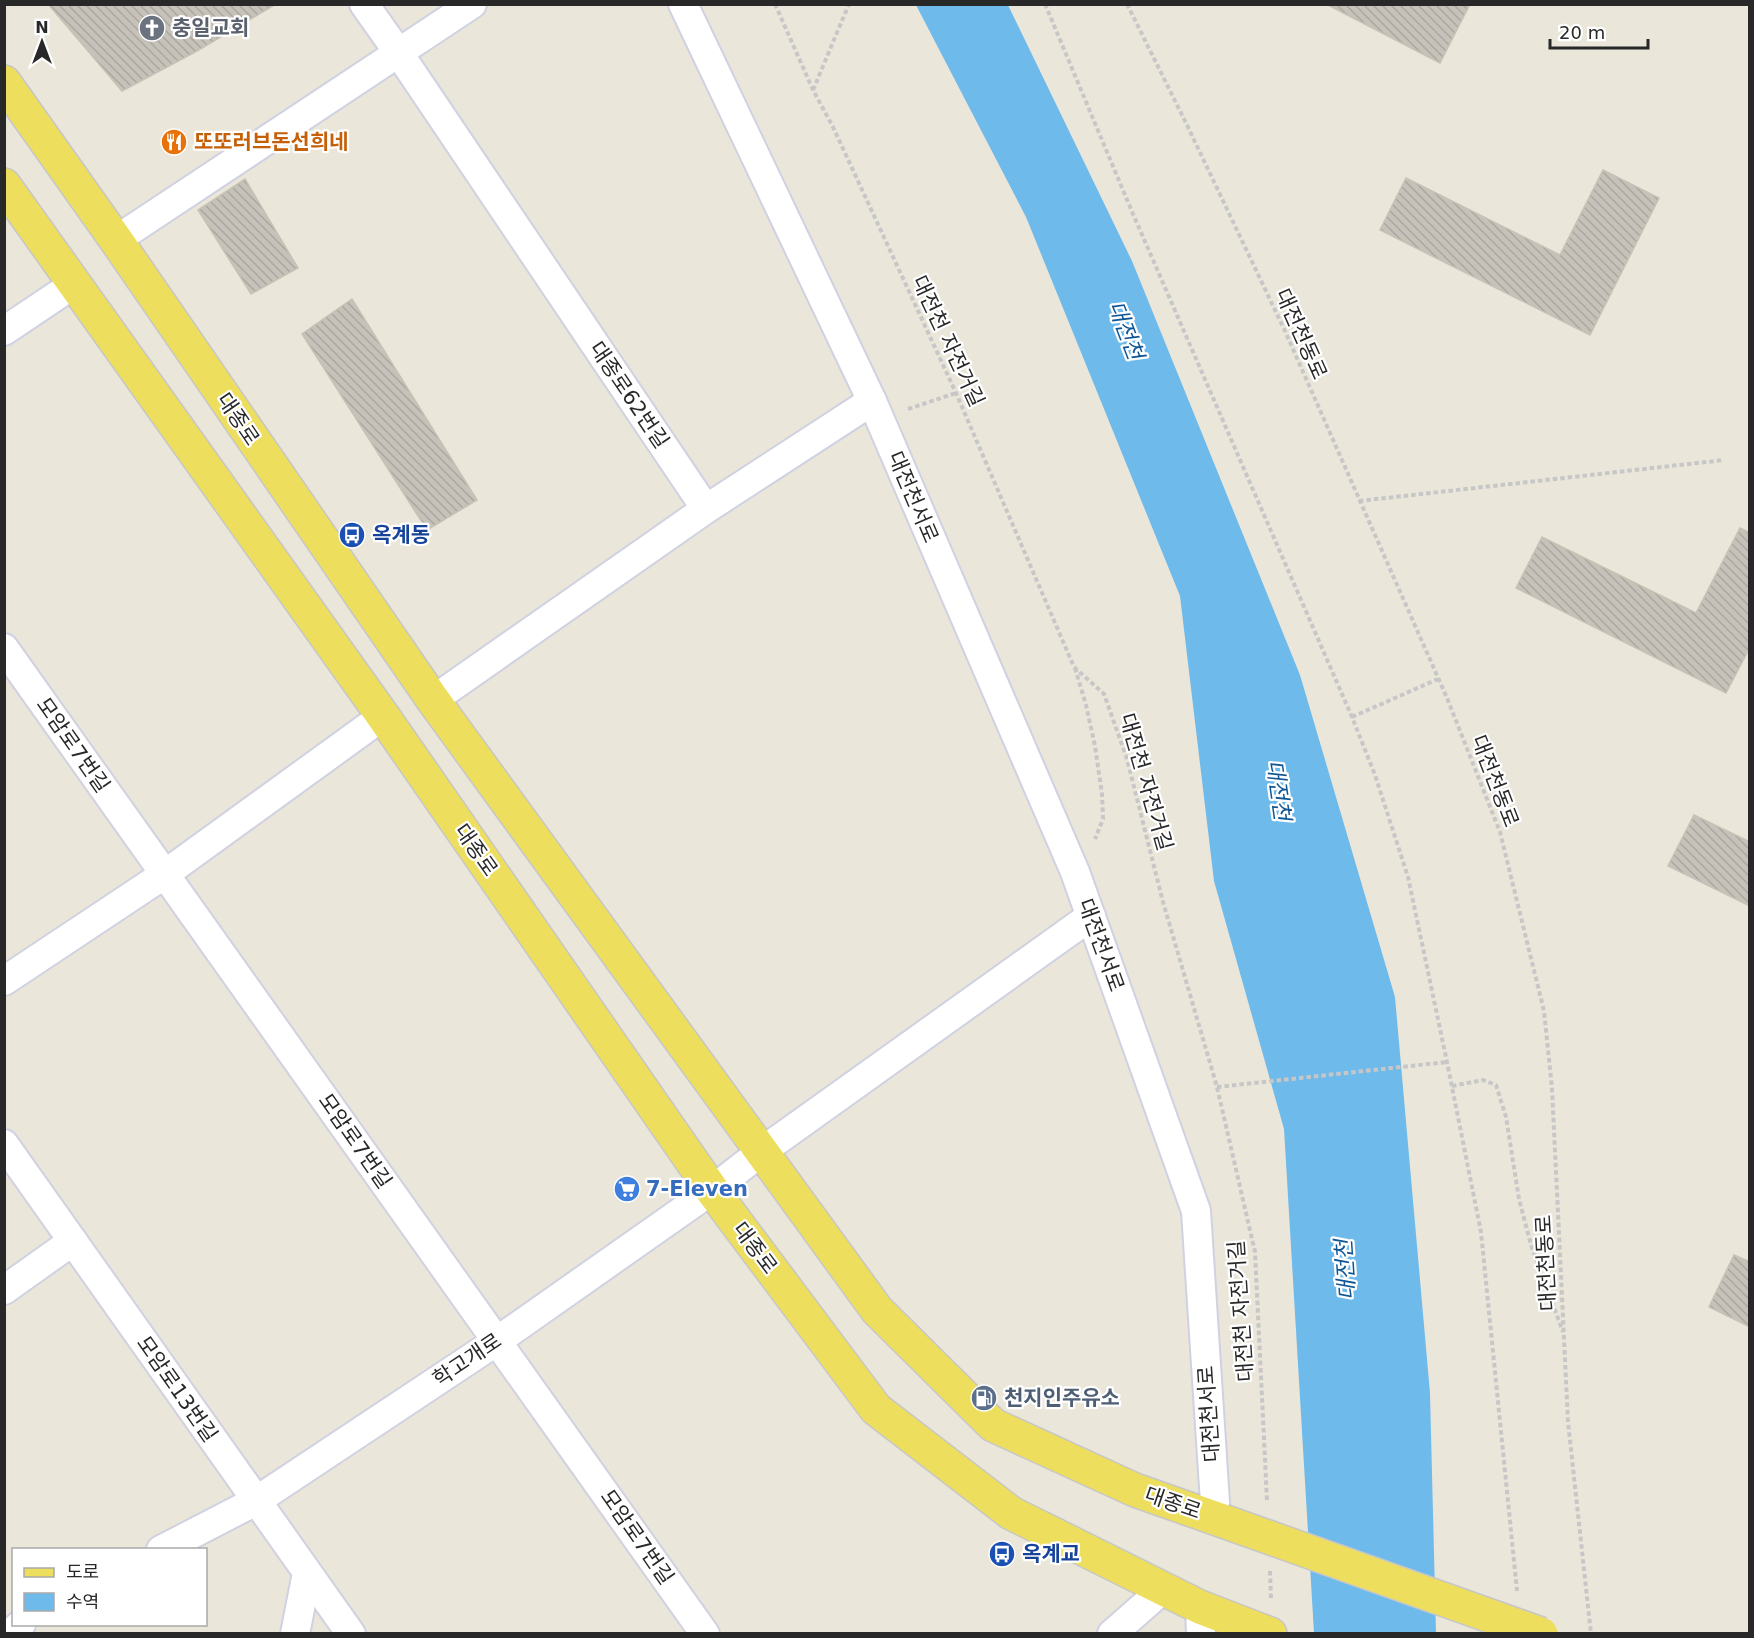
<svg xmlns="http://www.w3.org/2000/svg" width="1754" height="1638" font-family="'DejaVu Sans','Noto Sans KR',sans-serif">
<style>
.water{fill:#6ebaeb}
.building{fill:url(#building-back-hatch);stroke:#c6c2b4;stroke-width:1.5}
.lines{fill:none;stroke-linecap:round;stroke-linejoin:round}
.street-casing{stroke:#d0d1e1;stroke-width:32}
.primary-casing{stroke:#c7c7c7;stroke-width:36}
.path{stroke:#c7c7c7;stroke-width:4;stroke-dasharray:4.5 3;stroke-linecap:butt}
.street{stroke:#fff;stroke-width:28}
.primary{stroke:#edde5d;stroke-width:33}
.primary-bridge-casing{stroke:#c7c7c7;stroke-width:36;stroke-linecap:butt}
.primary-bridge{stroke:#edde5d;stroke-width:33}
.labels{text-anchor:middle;stroke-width:4.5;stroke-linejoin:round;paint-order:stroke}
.worship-label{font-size:21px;font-weight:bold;fill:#5b616d;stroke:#fff;text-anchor:start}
.food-label{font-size:21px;font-weight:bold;fill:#c56008;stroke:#fff;text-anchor:start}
.street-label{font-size:21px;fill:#282828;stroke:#fff}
.transit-label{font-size:21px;font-weight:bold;fill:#164399;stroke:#fff;text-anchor:start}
.shop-label{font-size:21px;font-weight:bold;fill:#366cbe;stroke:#fff;text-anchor:start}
.service-label{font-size:21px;font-weight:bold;fill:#4e5e75;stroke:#fff;text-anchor:start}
.water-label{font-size:22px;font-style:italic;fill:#105695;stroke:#fff}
</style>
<defs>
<pattern id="building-back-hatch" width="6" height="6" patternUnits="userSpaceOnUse" patternTransform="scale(1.5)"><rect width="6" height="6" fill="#c6c2ba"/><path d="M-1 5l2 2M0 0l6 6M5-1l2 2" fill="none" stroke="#aaa7a0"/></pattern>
</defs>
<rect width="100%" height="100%" fill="#ebe6da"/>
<path class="water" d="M916,5h92l124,256 168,414 95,322 35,396 6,240h-122l-30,-504 -70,-248 -34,-285 -154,-379z"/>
<g class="building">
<path d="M48,4h228l-79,47 -75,40z"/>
<path d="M1326,4h144l-30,59z"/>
<path d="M1603,170l56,28 -69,137 -210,-105 26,-52 154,77z"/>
<path d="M245,179l53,89 -47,26 -53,-84z"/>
<path d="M352,299l125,201 -50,30 -125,-196z"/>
<path d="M1740,528l10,5v114l-24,46 -210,-105 26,-51 154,76z"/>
<path d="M1694,815l56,27v64l-82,-40z"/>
<path d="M1734,1255l16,7v65l-41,-20z"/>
</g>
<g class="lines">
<defs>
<g id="street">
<path d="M364,4l34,48 308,457"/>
<path d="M683,4l189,397 203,471 121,339 20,307"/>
<path d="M116,240l356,-236"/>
<path d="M4,331l70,-47"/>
<path d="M4,648l701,986"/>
<path d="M433,700l273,-191 166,-108"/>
<path d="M4,981l161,-107 218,-158"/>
<path d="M4,1144l347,490"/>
<path d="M4,1290l69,-49"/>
<path d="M161,1550l95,-49 241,-160 215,-151 49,-38 330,-236"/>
<path d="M1200,1607l1,27"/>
<path d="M10,1634l11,-10"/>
<path d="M295,1634l12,-61"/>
<path d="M1112,1634l50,-44"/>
</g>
<g id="primary">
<path d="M4,82l112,158 317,460 444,610 116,115 142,65 88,31"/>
<path d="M4,185l379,531 329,474 164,219 135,104 189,94 70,27"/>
</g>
</defs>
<use href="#street" class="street-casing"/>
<use href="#primary" class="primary-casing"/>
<g class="path">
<path d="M775,4l38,86 20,37 123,266 118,274 30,27 23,65 36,143 54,185 38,165 12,249"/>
<path d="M1045,4l88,210 219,503 23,58 33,102 39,185 34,170 36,359"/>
<path d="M1127,4l59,119 99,208 162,367 53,134 44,179 8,77 16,334 23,212"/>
<path d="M813,90l36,-86"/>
<path d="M908,409l48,-16"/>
<path d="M1359,501l365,-41"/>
<path d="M1075,668l11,37 9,41 7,48 1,25 -8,20"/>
<path d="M1352,717l86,-38"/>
<path d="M1452,1086l31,-6 13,5 10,32 13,82 12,46 32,87"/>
<path d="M1217,1087l230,-25"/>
<path d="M1270,1571l1,29"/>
</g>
<use href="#street" class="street"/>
<use href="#primary" class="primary"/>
<defs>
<path id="primary-bridge" d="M1223,1521l318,113"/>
</defs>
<use href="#primary-bridge" class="primary-bridge-casing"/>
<use href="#primary-bridge" class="primary-bridge"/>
</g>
<defs>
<symbol id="church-disc" viewBox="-11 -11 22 22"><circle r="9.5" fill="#6b7280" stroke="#fff"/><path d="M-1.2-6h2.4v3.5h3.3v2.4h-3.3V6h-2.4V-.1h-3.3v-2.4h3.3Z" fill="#fff"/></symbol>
<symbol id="restaurant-disc" viewBox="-11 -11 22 22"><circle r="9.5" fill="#e8710a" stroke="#fff"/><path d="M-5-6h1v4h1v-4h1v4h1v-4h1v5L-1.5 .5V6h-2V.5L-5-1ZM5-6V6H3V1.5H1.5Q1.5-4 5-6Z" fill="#fff"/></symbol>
<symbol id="bus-disc" viewBox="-11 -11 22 22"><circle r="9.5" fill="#1a4fb4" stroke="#fff"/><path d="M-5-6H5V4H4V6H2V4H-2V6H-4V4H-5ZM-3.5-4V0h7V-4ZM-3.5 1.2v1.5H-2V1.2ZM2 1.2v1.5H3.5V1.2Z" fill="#fff"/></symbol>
<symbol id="supermarket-disc" viewBox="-11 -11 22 22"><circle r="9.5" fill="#3f7fe0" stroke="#fff"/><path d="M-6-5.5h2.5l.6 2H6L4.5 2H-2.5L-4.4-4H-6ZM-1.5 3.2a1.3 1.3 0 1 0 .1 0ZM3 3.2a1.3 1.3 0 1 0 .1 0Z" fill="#fff"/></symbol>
<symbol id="fuel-disc" viewBox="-11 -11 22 22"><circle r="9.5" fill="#5c6f8a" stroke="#fff"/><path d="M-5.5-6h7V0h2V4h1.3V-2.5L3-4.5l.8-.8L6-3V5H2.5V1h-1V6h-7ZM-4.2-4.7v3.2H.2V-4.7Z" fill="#fff"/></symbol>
</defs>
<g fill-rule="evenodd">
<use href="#church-disc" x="137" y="13" width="30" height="30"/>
<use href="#restaurant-disc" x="159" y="127" width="30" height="30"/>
<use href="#bus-disc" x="337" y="520" width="30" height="30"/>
<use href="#supermarket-disc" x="612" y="1174" width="30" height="30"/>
<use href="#fuel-disc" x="969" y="1383" width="30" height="30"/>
<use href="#bus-disc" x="987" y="1539" width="30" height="30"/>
</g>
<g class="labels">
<g class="worship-label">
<text x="172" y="35">충일교회</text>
</g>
<g class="food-label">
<text x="194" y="149">또또러브돈선희네</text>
</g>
<g class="street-label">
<text transform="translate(1301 334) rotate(66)" y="7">대전천동로</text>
<text transform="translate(948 341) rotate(65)" y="7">대전천 자전거길</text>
<text transform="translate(629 395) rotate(56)" y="7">대종로62번길</text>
<text transform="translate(238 419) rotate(56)" y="7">대종로</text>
<text transform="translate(913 497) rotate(67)" y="7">대전천서로</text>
<text transform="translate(73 745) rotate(55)" y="7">모암로7번길</text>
<text transform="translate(1495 781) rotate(69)" y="7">대전천동로</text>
<text transform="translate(1146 782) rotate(74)" y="7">대전천 자전거길</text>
<text transform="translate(476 850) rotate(55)" y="7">대종로</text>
<text transform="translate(1101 945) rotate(70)" y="7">대전천서로</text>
<text transform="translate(355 1141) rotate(55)" y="7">모암로7번길</text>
<text transform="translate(755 1248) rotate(53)" y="7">대종로</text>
<text transform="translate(1546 1263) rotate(-93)" y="7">대전천동로</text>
<text transform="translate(1241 1311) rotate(-94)" y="7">대전천 자전거길</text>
<text transform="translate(467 1360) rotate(-34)" y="7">학고개로</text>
<text transform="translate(177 1389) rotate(55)" y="7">모암로13번길</text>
<text transform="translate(1209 1414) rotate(-94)" y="7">대전천서로</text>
<text transform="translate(1173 1503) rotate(19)" y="7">대종로</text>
<text transform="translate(637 1537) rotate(55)" y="7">모암로7번길</text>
</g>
<g class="transit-label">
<text x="372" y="542">옥계동</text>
<text x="1022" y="1561">옥계교</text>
</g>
<g class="shop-label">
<text x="646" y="1196">7-Eleven</text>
</g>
<g class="service-label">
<text x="1004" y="1405">천지인주유소</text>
</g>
<g class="water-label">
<text transform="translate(1126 330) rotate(69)" y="8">대전천</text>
<text transform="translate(1279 790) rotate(82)" y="8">대전천</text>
<text transform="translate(1345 1270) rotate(-94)" y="8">대전천</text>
</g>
</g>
<rect width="1754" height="1638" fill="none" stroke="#282828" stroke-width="12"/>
<rect x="12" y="1548" width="195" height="78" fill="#ffffff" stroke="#a9a9a9" stroke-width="1.5"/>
<rect x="24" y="1568" width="30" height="9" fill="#edde5d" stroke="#a9a9a9" stroke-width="1.5"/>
<text x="66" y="1578" font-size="18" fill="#282828">도로</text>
<rect x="24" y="1593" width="30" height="18" fill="#6ebaeb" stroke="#a9a9a9" stroke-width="1.5"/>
<text x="66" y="1608" font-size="18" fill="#282828">수역</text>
<g transform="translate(42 42)" stroke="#ffffff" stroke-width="4.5" paint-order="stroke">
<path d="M0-4.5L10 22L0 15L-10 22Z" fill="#282828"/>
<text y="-9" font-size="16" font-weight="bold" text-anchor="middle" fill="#282828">N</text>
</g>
<path d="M1550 39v9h98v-9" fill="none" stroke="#282828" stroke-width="3"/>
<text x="1559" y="39" font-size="18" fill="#282828" stroke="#ffffff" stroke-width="4.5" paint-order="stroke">20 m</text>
</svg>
